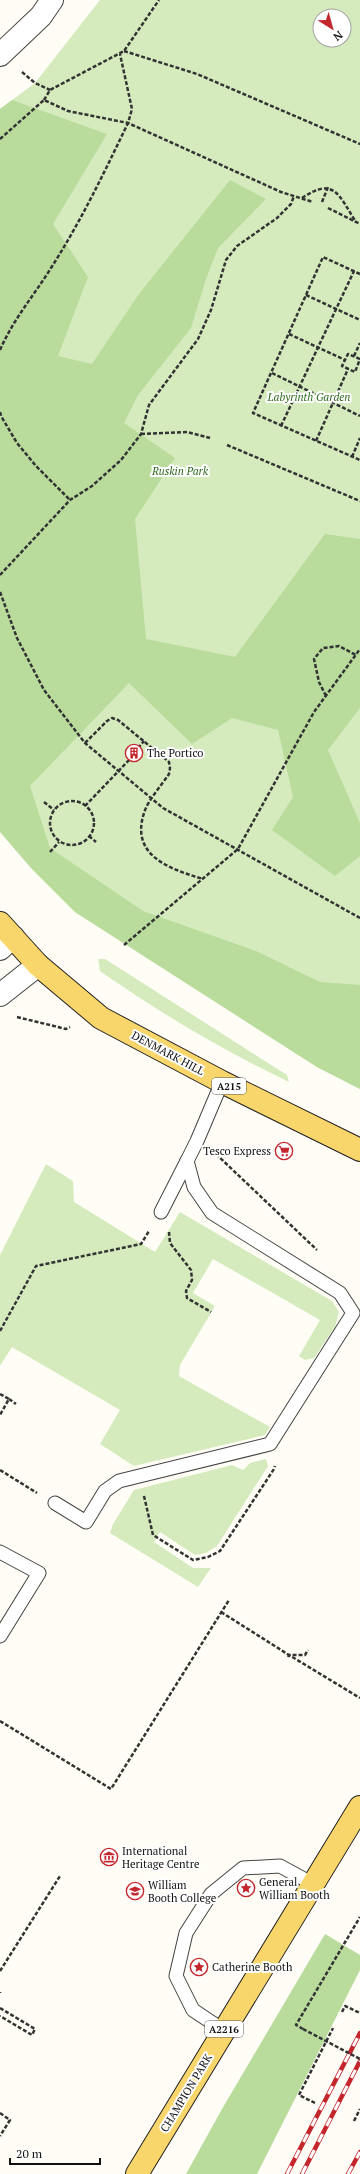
<svg xmlns="http://www.w3.org/2000/svg" width="360" height="2174" font-family="'PT Serif',serif">
<style>
.green{fill:#d5ebbd;fill-rule:evenodd}
.forest{fill:#b9dc9c}
.lines{fill:none;stroke-linecap:round;stroke-linejoin:round}
.service-casing{stroke:#444;stroke-width:15}
.minor-casing{stroke:#444;stroke-width:24}
.primary-casing{stroke:#222;stroke-width:24}
.path{stroke:#333;stroke-width:2.5;stroke-dasharray:4 2;stroke-linecap:butt}
.service{stroke:#fff;stroke-width:13}
.minor{stroke:#fff;stroke-width:22}
.primary{stroke:#f9d66b;stroke-width:22}
.rail-casing{stroke:#c4262e;stroke-width:4.5}
.rail{stroke:#fff;stroke-width:3;stroke-dasharray:9;stroke-linecap:butt}
.path-bridge{stroke:#333;stroke-width:2.5;stroke-dasharray:4 2;stroke-linecap:butt}
.labels{text-anchor:middle;stroke-width:4;stroke-linejoin:round;paint-order:stroke}
.shield{fill:#fff;stroke:#585858;stroke-width:1}
.shield-label{font-size:10px;font-weight:bold;fill:#111}
.park-label{font-size:11px;font-style:italic;fill:#2f6b1f;stroke:#fff}
.poi-label{font-size:11px;fill:#111;stroke:#fff;text-anchor:start}
.street-label{font-size:11px;fill:#111;stroke:#fff}
</style>
<rect width="100%" height="100%" fill="#fffdf5"/>
<g class="green">
<path d="M100,0h260v1089l-43,-22 -242,-155 -43,-43 -32,-37v-723l35,-26zM320,16h24v24h-24z"/>
<path d="M98,959h7l182,116 2,7c-67,-32 -129,-69 -189,-111z"/>
<path d="M46,1164l27,17 1,21 81,50 25,-40 152,89 7,11 -4,15 -21,31 -9,2 -6,-4 21,-36 -107,-61 -20,34 22,13 -35,59 -1,11 91,51 -5,8 -131,31 -34,-22 20,-34 -108,-63 -12,19v-111z"/>
<path d="M266,1459l2,7 -51,80 -11,7 -11,2 -35,-23 -6,10 39,26h18l-13,19 -88,-54 3,-9 21,-34 98,-25 11,5 7,-7z"/>
</g>
<g class="forest">
<path d="M12,100l95,34 -54,90 35,53 -30,79 34,8 47,-70 91,-114 36,19 -48,49 -12,31 -15,49 -53,67 -14,28 51,35 -40,61 11,120 89,18 90,-123 35,5v169l-32,42 32,73v33l-25,20 -63,-46 21,-33 -15,-67 -46,-12 -40,26 -63,-61 -99,103 20,62 93,63 113,40 64,31 40,3v104l-43,-22 -242,-155 -43,-43 -32,-37v-723z"/>
<path d="M325,1934l35,21v15l-103,204h-71l36,-65z"/>
</g>
<g class="lines">
<defs>
<g id="service">
<path d="M161,1212l26,-51"/>
<path d="M55,1503l31,19 19,-31 14,-10 151,-37 83,-131 -13,-20 -128,-80 -18,-26 -7,-26 10,-20 25,-59"/>
<path d="M0,1552l39,21 -39,63"/>
<path d="M223,2030l-30,-20 -17,-34 10,-43 25,-39 32,-26 37,-2 33,18"/>
</g>
<g id="minor">
<path d="M0,55l41,-39 11,-16"/>
<path d="M0,949l13,-12"/>
<path d="M0,995l38,-30"/>
</g>
<g id="primary">
<path d="M0,923l38,42 63,53 121,64 138,68"/>
<path d="M137,2174l223,-367"/>
</g>
</defs>
<use href="#service" class="service-casing"/>
<use href="#minor" class="minor-casing"/>
<use href="#primary" class="primary-casing"/>
<g class="path">
<path d="M124,51l73,23 163,70"/>
<path d="M22,72l13,11 15,7"/>
<path d="M44,100l6,-10 74,-39 35,-51"/>
<path d="M0,139l44,-39 24,11 60,12 153,69 32,10"/>
<path d="M302,198c33,-22 37,-2 54,24"/>
<path d="M322,202l6,-15"/>
<path d="M328,208l32,16"/>
<path d="M360,274l-37,-17 -70,156 107,47"/>
<path d="M306,295l54,25"/>
<path d="M289,334l56,26"/>
<path d="M0,350c14,-32 33,-53 51,-82 30,-47 53,-95 77,-145l4,-14 -12,-55"/>
<path d="M354,356l6,-13"/>
<path d="M360,359l-12,-5 -6,12 13,6 5,-13"/>
<path d="M272,373l88,43"/>
<path d="M0,412l1,4 16,27 19,23 34,34"/>
<path d="M281,426l73,-155"/>
<path d="M141,434l46,-2 23,6"/>
<path d="M316,441l32,-72"/>
<path d="M227,445l133,56"/>
<path d="M352,457l8,-19"/>
<path d="M0,575l70,-75 22,-14 29,-26 20,-26 8,-29 49,-66 13,-29 15,-50 11,-14 40,-28 14,-14 3,-8"/>
<path d="M0,592l17,46 27,52 41,53 78,65 197,110"/>
<path d="M326,696l-7,-14 -5,-23 9,-11 16,-2 17,9"/>
<path d="M85,743l22,-22 5,-3 6,2 51,42 1,6 -1,6c-8,12 -21,26 -25,39 -14,43 26,56 59,66"/>
<path d="M138,748l6,-7"/>
<circle cx="72" cy="823" r="22"/>
<path d="M44,802l10,8"/>
<path d="M85,806l45,-47"/>
<path d="M89,836l7,6"/>
<path d="M50,852l9,-10"/>
<path d="M124,945l114,-96 76,-137 46,-63"/>
<path d="M17,1017l49,12 4,-2"/>
<path d="M216,1154l101,96"/>
<path d="M169,1232l1,11 21,27 1,10 -6,11 1,7 24,14"/>
<path d="M0,1331l36,-65 105,-22 8,-13"/>
<path d="M0,1394l9,5 -9,16"/>
<path d="M9,1399l7,5"/>
<path d="M0,1470l37,23"/>
<path d="M144,1496l9,39 40,25 15,-3 12,-6 54,-82 1,-3"/>
<path d="M221,1612l68,43h16l3,-5"/>
<path d="M288,1657l1,-2 71,43"/>
<path d="M0,1721l111,68 118,-189"/>
<path d="M0,1971l60,-95"/>
<path d="M0,1992v1"/>
<path d="M0,2008l35,21 -3,6 -32,-19"/>
<path d="M342,2012l3,-6 15,7"/>
<path d="M303,2029l-7,-4 64,-108"/>
<path d="M315,2103l-16,-8 34,-67"/>
<path d="M0,2113l10,7 -10,16"/>
<path d="M354,2121l6,-12"/>
</g>
<use href="#service" class="service"/>
<use href="#minor" class="minor"/>
<use href="#primary" class="primary"/>
<defs>
<g id="rail">
<path d="M287,2174l73,-141"/>
<path d="M302,2174l58,-113"/>
<path d="M348,2174l12,-22"/>
</g>
</defs>
<use href="#rail" class="rail-casing"/>
<use href="#rail" class="rail"/>
<path class="path-bridge" d="M303,2029l57,30"/>
</g>
<defs>
<symbol id="building-ring" viewBox="-11 -11 22 22"><circle r="9.5" fill="#fff" stroke="#c4262e" stroke-width="1.5"/><path d="M-4-6H4V6H1V3H-1V6H-4ZM-2.5-4.3h1.7v1.8h-1.7ZM.8-4.3h1.7v1.8H.8ZM-2.5-1h1.7V.8h-1.7ZM.8-1h1.7V.8H.8Z" fill="#c4262e"/></symbol>
<symbol id="supermarket-ring" viewBox="-11 -11 22 22"><circle r="9.5" fill="#fff" stroke="#c4262e" stroke-width="1.5"/><path d="M-6-5.5h2.5l.6 2H6L4.5 2H-2.5L-4.4-4H-6ZM-1.5 3.2a1.3 1.3 0 1 0 .1 0ZM3 3.2a1.3 1.3 0 1 0 .1 0Z" fill="#c4262e"/></symbol>
<symbol id="museum-ring" viewBox="-11 -11 22 22"><circle r="9.5" fill="#fff" stroke="#c4262e" stroke-width="1.5"/><path d="M0-6L6-3V-2H-6V-3ZM-5-1h2V3h-2ZM-1-1h2V3h-2ZM3-1h2V3H3ZM-6 4H6V6H-6Z" fill="#c4262e"/></symbol>
<symbol id="sight-ring" viewBox="-11 -11 22 22"><circle r="9.5" fill="#fff" stroke="#c4262e" stroke-width="1.5"/><path d="M0-6L1.8-2.2L6-1.7L2.9 1.2L3.7 5.4L0 3.3L-3.7 5.4L-2.9 1.2L-6-1.7L-1.8-2.2Z" fill="#c4262e"/></symbol>
<symbol id="university-ring" viewBox="-11 -11 22 22"><circle r="9.5" fill="#fff" stroke="#c4262e" stroke-width="1.5"/><path d="M0-5L7-2L0 1L-7-2ZM-4 1L0 2.5L4 1V4Q0 6-4 4Z" fill="#c4262e"/></symbol>
</defs>
<g fill-rule="evenodd">
<use href="#building-ring" x="124" y="743" width="20" height="20"/>
<use href="#supermarket-ring" x="274" y="1141" width="20" height="20"/>
<use href="#museum-ring" x="99" y="1847" width="20" height="20"/>
<use href="#sight-ring" x="236" y="1878" width="20" height="20"/>
<use href="#university-ring" x="125" y="1881" width="20" height="20"/>
<use href="#sight-ring" x="189" y="1957" width="20" height="20"/>
</g>
<g class="labels">
<g class="shield">
<rect x="212" y="1078" width="34" height="16" rx="3"/>
<rect x="205" y="2021" width="38" height="16" rx="3"/>
</g>
<g class="shield-label">
<text x="229" y="1090">A215</text>
<text x="224" y="2033">A2216</text>
</g>
<g class="park-label">
<text x="309" y="401">Labyrinth Garden</text>
<text x="180" y="475">Ruskin Park</text>
</g>
<g class="poi-label">
<text x="147" y="757">The Portico</text>
<text x="271" y="1155" text-anchor="end">Tesco Express</text>
<text x="122" y="1855">International<tspan x="122" dy="13">Heritage Centre</tspan></text>
<text x="259" y="1886">General<tspan x="259" dy="13">William Booth</tspan></text>
<text x="148" y="1889">William<tspan x="148" dy="13">Booth College</tspan></text>
<text x="212" y="1971">Catherine Booth</text>
</g>
<g class="street-label">
<text transform="translate(168 1053) rotate(28)" y="4">DENMARK HILL</text>
<text transform="translate(186 2093) rotate(-59)" y="4">CHAMPION PARK</text>
</g>
</g>
<g transform="translate(332 28) rotate(143)"><circle r="19" fill="#ffffff" stroke="#a0a0a0"/>
<path d="M0-3L7 15L0 10L-7 15Z" fill="#c4262e"/>
<text y="-6" font-size="11" font-weight="bold" text-anchor="middle" fill="#111111">N</text>
</g>
<path d="M10 2158v6h90v-6" fill="none" stroke="#111111" stroke-width="2"/>
<text x="16" y="2158" font-size="12" fill="#111111" stroke="#ffffff" stroke-width="3" paint-order="stroke">20 m</text>
</svg>
